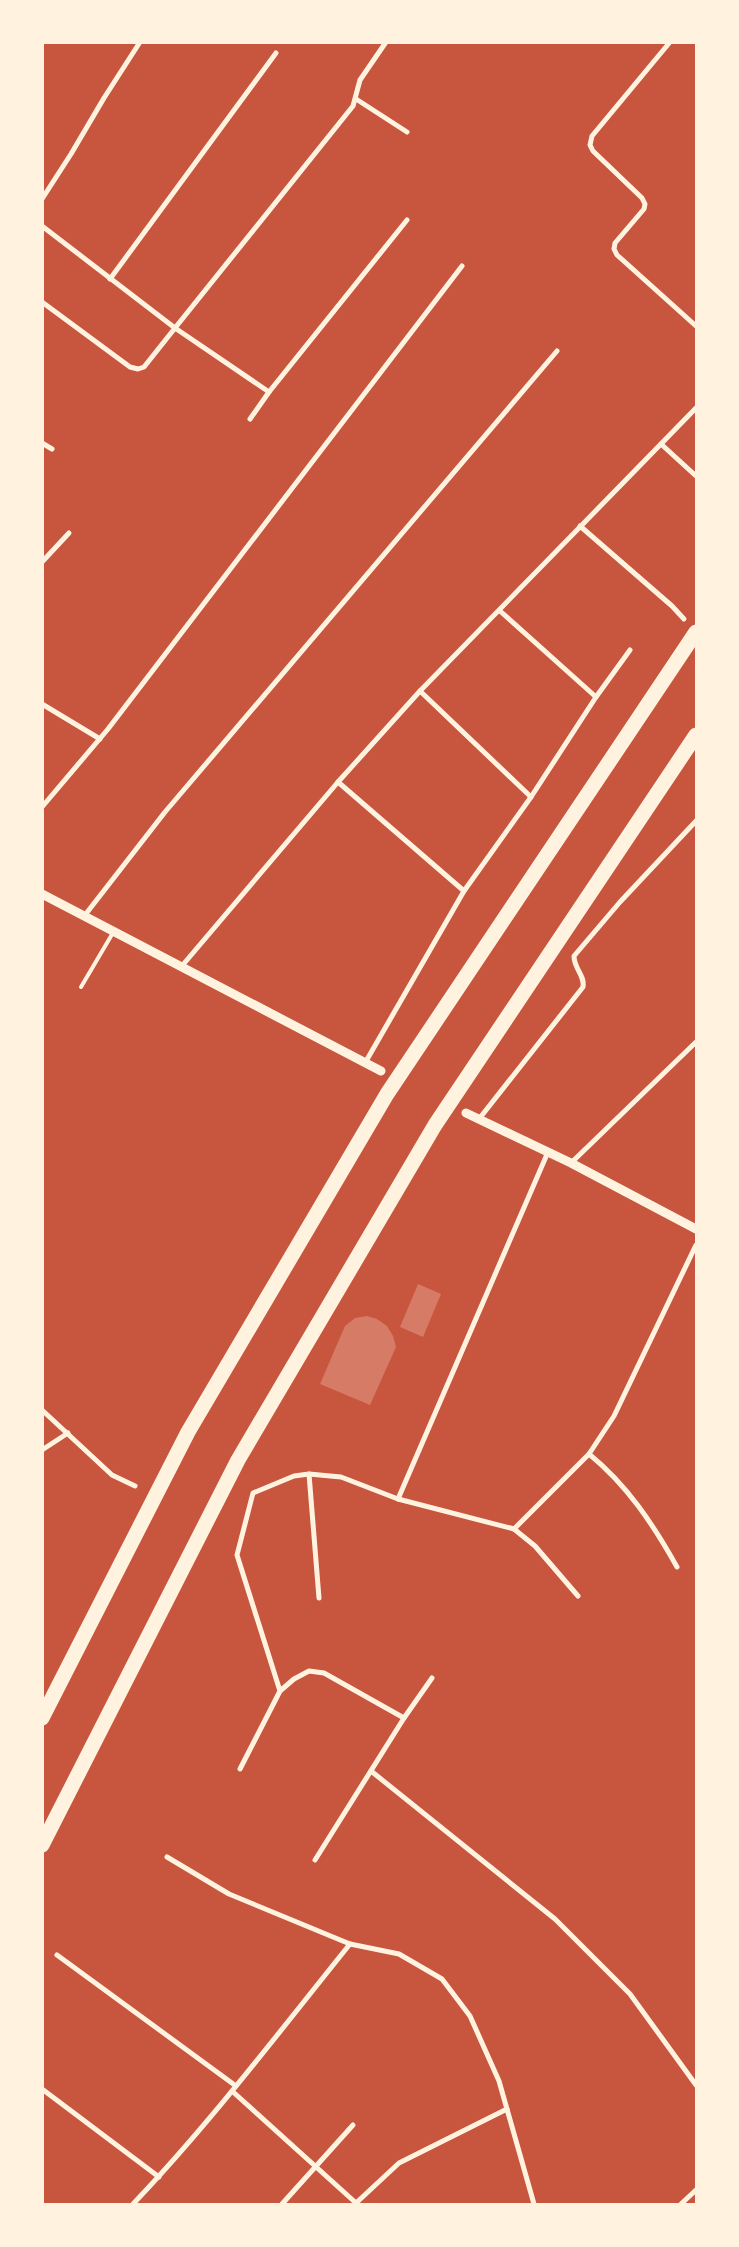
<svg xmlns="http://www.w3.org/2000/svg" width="739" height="2247" font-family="'PT Sans',sans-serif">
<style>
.building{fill:#d67c66}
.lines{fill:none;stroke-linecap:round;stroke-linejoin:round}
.service{stroke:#fff3e0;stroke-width:4}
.minor{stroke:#fff3e0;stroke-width:5}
.tertiary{stroke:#fff3e0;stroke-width:9}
.motorway{stroke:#fff3e0;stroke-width:15}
</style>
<rect width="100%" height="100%" fill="#c8553d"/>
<g class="building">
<path d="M418,1284l23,10 -18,43 -23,-10z"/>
<path d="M367,1316l10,3 10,7 6,10 3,11 -26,58 -50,-21 25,-58 10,-8z"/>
</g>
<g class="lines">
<path class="service" d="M81,987l33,-56"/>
<g class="minor">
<path d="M670,42l-78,94 -2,9 3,6 49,47 3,6 -1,5 -29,34 -1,6 3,6 79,71"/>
<path d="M356,99l51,33"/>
<path d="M42,199l29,-45 33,-56 36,-56"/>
<path d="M42,226l133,102 178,-222 7,-26 26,-38"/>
<path d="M110,279l166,-226"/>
<path d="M42,302l88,65 8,2 6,-2 31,-39 94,64 138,-172"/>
<path d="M250,419l19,-27"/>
<path d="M42,443l10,6"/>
<path d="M661,444l35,32"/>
<path d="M580,526l92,80 12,13"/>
<path d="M42,562l27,-29"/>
<path d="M500,611l96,86"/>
<path d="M420,691l276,-283"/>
<path d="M42,704l58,35"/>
<path d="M338,782l126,109 67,-94 65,-100 34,-47"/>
<path d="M42,807l66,-78 354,-463"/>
<path d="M85,915l80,-103 392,-461"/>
<path d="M181,967l157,-185 82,-91 111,106"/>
<path d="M365,1063l99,-172"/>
<path d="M479,1119l104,-132c2,-12 -9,-18 -9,-31l46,-54 76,-81"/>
<path d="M571,1163l125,-121"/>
<path d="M42,1410l70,65 23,11"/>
<path d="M42,1450l26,-17"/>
<path d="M589,1454c38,31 64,70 88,113"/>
<path d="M309,1474l10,124"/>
<path d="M398,1499l150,-347"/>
<path d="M514,1529l75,-75 25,-38 82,-171"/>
<path d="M280,1691l-43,-136 16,-62 41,-17 15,-2 32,3 57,22 116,30 21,17 43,50"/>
<path d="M240,1769l40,-78 14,-12 15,-8 15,2 80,45"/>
<path d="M371,1771l184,148 75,75 66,91"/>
<path d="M167,1857l62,37 121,50 49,10 43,25 28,37 29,65 35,123"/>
<path d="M315,1860l89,-142 28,-40"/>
<path d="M57,1955l179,131"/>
<path d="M42,2089l117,88"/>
<path d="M232,2091l124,112"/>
<path d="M133,2204c78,-82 146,-172 217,-260"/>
<path d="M282,2204l71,-79"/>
<path d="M355,2204l44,-41 108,-54"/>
<path d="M681,2204l15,-14"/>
</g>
<g class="tertiary">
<path d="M42,894l339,177"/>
<path d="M466,1113l105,50 125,66"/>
</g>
<g class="motorway">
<path d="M42,1718l146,-286 199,-338 309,-462"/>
<path d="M42,1845l196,-385 197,-335 261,-390"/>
</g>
</g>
<rect width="739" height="2247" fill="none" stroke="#fff3e0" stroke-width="88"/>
</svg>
